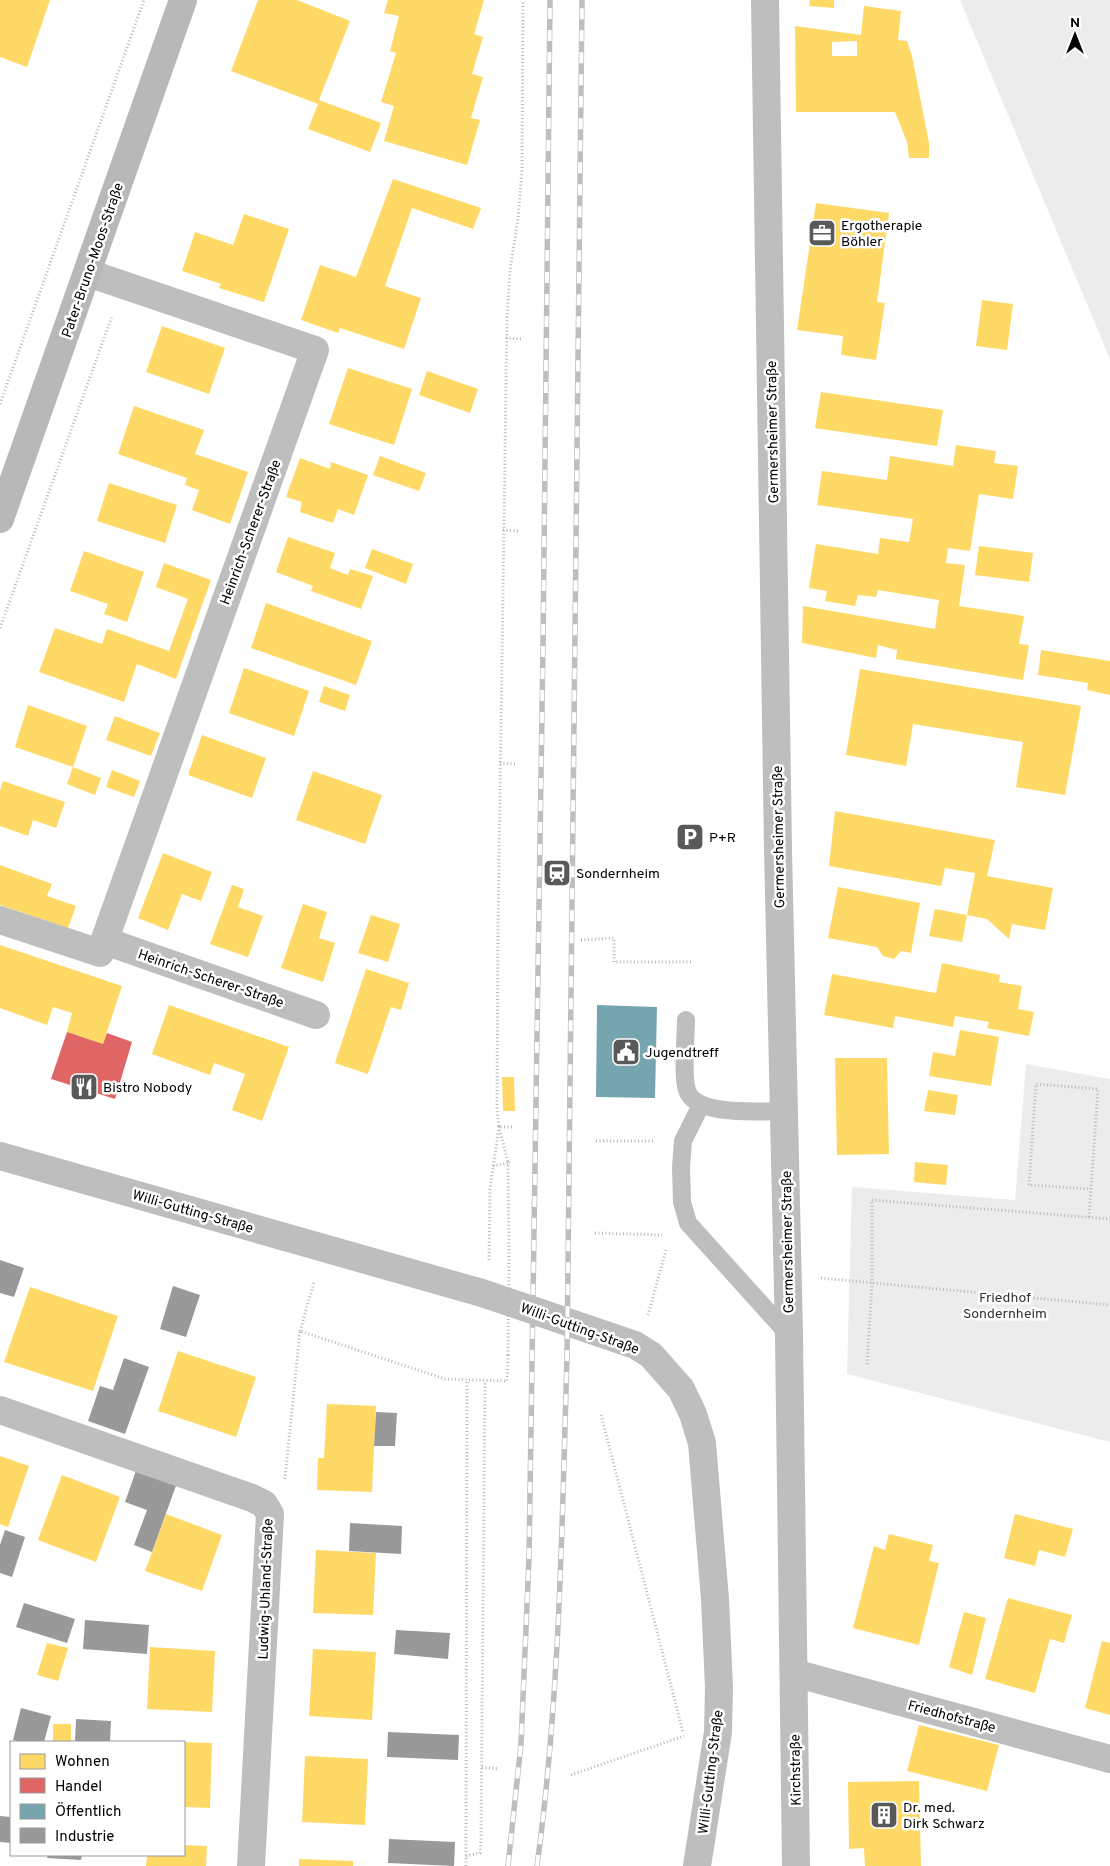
<svg xmlns="http://www.w3.org/2000/svg" width="1110" height="1866" font-family="Overpass,sans-serif">
<style>
.green{fill:#ececec}
.homes{fill:#ffd966;fill-rule:evenodd}
.shops{fill:#e06666}
.public{fill:#76a5af}
.industry{fill:#999}
.lines{fill:none;stroke-linecap:round;stroke-linejoin:round}
.path{stroke:#b9b9b9;stroke-width:3;stroke-dasharray:1 2.5;stroke-linecap:butt}
.service{stroke:#bebebe;stroke-width:18}
.minor{stroke:#bebebe;stroke-width:28}
.secondary{stroke:#b8b8b8;stroke-width:28}
.rail-casing{stroke:#bebebe;stroke-width:5.5}
.rail{stroke:#fff;stroke-width:4;stroke-dasharray:11;stroke-linecap:butt}
.path-bridge{stroke:#b9b9b9;stroke-width:3;stroke-dasharray:1 2.5;stroke-linecap:butt}
.labels{text-anchor:middle;stroke-width:5;stroke-linejoin:round;paint-order:stroke}
.poi-label{font-size:14px;fill:#000;stroke:#fff;text-anchor:start}
.street-label{font-size:14px;fill:#000;stroke:#fff}
.park-label{font-size:14px;fill:#333;stroke:#fff}
</style>
<rect width="100%" height="100%" fill="#fff"/>
<g class="green">
<path d="M960,0h150v359z"/>
<path d="M1026,1064l84,15v363l-263,-68 5,-187 163,13z"/>
</g>
<g class="homes">
<path d="M0,0h50l-23,67 -27,-10z"/>
<path d="M258,0h39l53,21 -31,79 62,23 -11,29 -62,-23 10,-25 -87,-33z"/>
<path d="M388,0h96l-10,34 9,3 -11,37 11,3 -12,41 9,2 -13,45 -83,-24 10,-35 -13,-4 15,-49 -6,-2 9,-35 -15,-3z"/>
<path d="M810,0h24v8l-25,-2z"/>
<path d="M864,6l37,5 -3,29 9,1 5,15 17,87v15h-20l-2,-16 -12,-30h-99l-1,-86 66,9zM857,41v15h-25v-14z"/>
<path d="M393,179l88,29 -8,21 -61,-21 -27,78 36,12 -17,51 -64,-21 -2,5 -37,-13 19,-55 36,12z"/>
<path d="M816,203l73,10 -12,89 8,1 -9,57 -35,-5 2,-19 -46,-6z"/>
<path d="M244,214l45,15 -25,73 -45,-14 2,-4 -39,-13 13,-39 38,13z"/>
<path d="M982,300l31,4 -6,46 -31,-4z"/>
<path d="M162,326l63,22 -16,46 -63,-22z"/>
<path d="M348,368l64,21 -18,56 -65,-21z"/>
<path d="M427,371l51,18 -8,24 -51,-18z"/>
<path d="M821,392l122,18 -6,36 -122,-18z"/>
<path d="M134,406l70,24 -9,24 53,18 -18,52 -38,-14 7,-20 -14,-5 2,-7 -69,-24z"/>
<path d="M956,445l40,6 -2,12 24,3 -5,33 -34,-5 -9,57 -22,-3 -2,15 19,2 -6,41 65,10 -5,28 10,1 -6,35 -127,-21 1,-9 -19,-5 -2,13 -74,-15 1,-37 132,23 4,-29 -61,-10 -2,7 -18,-2 -3,11 -30,-5 2,-10 -18,-3 7,-44 62,10 2,-16 29,4 4,-23 -96,-14 5,-34 65,9 3,-24 63,10z"/>
<path d="M380,456l46,17 -7,18 -46,-16z"/>
<path d="M300,458l30,11 1,-7 37,13 -14,40 -16,-6 -5,14 -33,-11 2,-10 -16,-5z"/>
<path d="M109,483l68,22 -12,38 -68,-22z"/>
<path d="M288,537l47,16 -5,15 18,7 2,-6 23,7 -12,33 -50,-18 2,-5 -37,-14z"/>
<path d="M979,546l54,7 -4,29 -54,-7z"/>
<path d="M372,549l41,15 -7,20 -41,-16z"/>
<path d="M84,551l60,21 -17,50 -23,-8 4,-10 -38,-13z"/>
<path d="M164,563l47,17 -35,99 -39,-15 -13,38 -85,-30 16,-44 47,16 5,-15 62,22 19,-52 -32,-12z"/>
<path d="M266,603l106,38 -16,44 -105,-37z"/>
<path d="M1041,650l69,11v34l-23,-5 1,-7 -50,-8z"/>
<path d="M244,668l65,23 -15,45 -65,-23z"/>
<path d="M860,669l221,37 -16,89 -49,-8 7,-45 -110,-18 -7,42 -60,-11z"/>
<path d="M324,686l26,9 -5,16 -26,-9z"/>
<path d="M28,705l59,21 -14,41 -58,-20z"/>
<path d="M115,716l45,17 -9,23 -45,-16z"/>
<path d="M202,735l64,23 -14,40 -64,-23z"/>
<path d="M73,767l28,11 -6,17 -28,-11z"/>
<path d="M112,770l28,11 -6,16 -28,-10z"/>
<path d="M313,771l69,24 -17,49 -69,-24z"/>
<path d="M3,781l62,21 -9,26 -23,-8 -5,16 -28,-10v-35z"/>
<path d="M835,811l160,29 -8,36 66,12 -8,42 -33,-6 -3,15 -22,-20 -20,-4 8,-42 -30,-5 -4,18 -112,-20z"/>
<path d="M163,853l49,19 -11,29 -19,-7 -14,36 -30,-12z"/>
<path d="M0,865l52,19 -5,12 29,10 -8,22 -68,-23z"/>
<path d="M232,885l12,4 -6,18 25,9 -15,41 -38,-13z"/>
<path d="M838,887l82,16 -9,50 -10,-2 -7,8 -11,-3 -6,-9 -49,-9z"/>
<path d="M303,904l24,8 -8,26 16,5 -12,39 -42,-14z"/>
<path d="M935,909l32,6 -5,27 -33,-6z"/>
<path d="M371,915l29,9 -12,38 -30,-9z"/>
<path d="M0,945l122,41 -19,58 -36,-12 5,-19 -19,-6 -6,18 -47,-17z"/>
<path d="M942,963l58,12 -1,7 23,4 -4,23 16,3 -5,24 -42,-8 2,-6 -34,-6 -2,11 -58,-11 -2,12 -69,-13 8,-41 104,19z"/>
<path d="M366,969l43,14 -8,27 -10,-3 -23,67 -33,-11z"/>
<path d="M169,1005l120,42 -27,74 -30,-11 13,-36 -31,-11 -4,12 -58,-21z"/>
<path d="M960,1030l39,7 -8,49 -62,-10 4,-24 22,4z"/>
<path d="M835,1058h52l2,96 -52,1z"/>
<path d="M502,1077h12l1,34h-12z"/>
<path d="M928,1090l30,5 -3,20 -31,-4z"/>
<path d="M915,1162l33,3 -2,20 -32,-3z"/>
<path d="M30,1287l88,29 -25,75 -89,-29z"/>
<path d="M178,1351l78,26 -20,60 -78,-26z"/>
<path d="M327,1404l49,2 -4,86 -55,-2 1,-32h6z"/>
<path d="M0,1456l29,10 -21,61 -8,-3z"/>
<path d="M62,1475l58,22 -24,65 -58,-22z"/>
<path d="M166,1514l56,21 -20,56 -57,-20z"/>
<path d="M1015,1514l58,15 -8,28 -26,-7 -4,16 -31,-8z"/>
<path d="M889,1534l44,11 -4,16 10,2 -20,82 -66,-17 21,-82 11,4z"/>
<path d="M316,1550l60,3 -3,62 -60,-2z"/>
<path d="M1008,1598l64,17 -8,28 -14,-4 -15,54 -50,-14z"/>
<path d="M964,1612l22,6 -14,57 -23,-8z"/>
<path d="M1102,1641l8,2v72l-25,-7z"/>
<path d="M47,1643l21,5 -10,33 -21,-6z"/>
<path d="M150,1647l65,4 -3,61 -65,-3z"/>
<path d="M313,1649l63,3 -4,68 -63,-4z"/>
<rect x="53" y="1724" width="18" height="18"/>
<path d="M919,1725l80,20 -12,46 -80,-20z"/>
<path d="M184,1742l28,1 -2,65 -26,-1z"/>
<path d="M305,1756l63,3 -3,66 -63,-3z"/>
<path d="M919,1781l2,85h-56l-1,-18 -15,1 -1,-67z"/>
<path d="M184,1845l23,1 -1,20h-60l1,-11h37z"/>
<path d="M299,1859l54,2v5h-54z"/>
</g>
<path class="shops" d="M67,1032l36,12 4,-11 25,9 -17,57 -64,-20z"/>
<path class="public" d="M597,1005l60,2 -2,91 -59,-1z"/>
<g class="industry">
<path d="M0,1260l24,8 -10,29 -14,-4z"/>
<path d="M173,1286l27,9 -14,42 -26,-8z"/>
<path d="M124,1358l25,9 -24,67 -37,-13 12,-35 13,4z"/>
<path d="M376,1412l21,1 -2,33h-21z"/>
<path d="M137,1468l40,15 -25,69 -18,-7 13,-35 -22,-8z"/>
<path d="M350,1523l52,3 -1,28 -52,-3z"/>
<path d="M5,1530l20,7 -13,40 -12,-4v-28z"/>
<path d="M24,1603l51,16 -8,24 -51,-16z"/>
<path d="M85,1620l64,5 -2,29 -64,-5z"/>
<path d="M396,1630l54,3 -2,26 -54,-5z"/>
<path d="M21,1708l30,8 -7,26h-23l-8,-2z"/>
<path d="M76,1719l35,2 -1,21h-35z"/>
<path d="M388,1732l71,3 -1,25 -71,-3z"/>
<path d="M0,1816l11,1v26l-11,-1z"/>
<path d="M389,1839l66,3 -1,24 -66,-3z"/>
<path d="M48,1855h34l-1,5 -34,-2z"/>
</g>
<g class="lines">
<g class="path">
<path d="M506,338l15,1"/>
<path d="M0,404l144,-404"/>
<path d="M503,530l16,1"/>
<path d="M0,628l112,-312"/>
<path d="M500,763l16,1"/>
<path d="M581,940l33,-2v24h79"/>
<path d="M512,1127h-13l-2,-18 1,-178 9,-613 3,-48 8,-51 4,-48 1,-171"/>
<path d="M596,1141h59"/>
<path d="M493,1166l15,-3 1,88"/>
<path d="M1089,1217l9,-128 -62,-5 -7,101 62,4"/>
<path d="M595,1233l67,2"/>
<path d="M489,1260l1,-71 9,-62 9,36 3,-3"/>
<path d="M821,1278l289,27"/>
<path d="M648,1315l18,-65"/>
<path d="M300,1331l14,-49"/>
<path d="M867,1364l5,-81v-83l238,19"/>
<path d="M601,1415l82,317"/>
<path d="M285,1479l15,-148 145,48 62,2 1,-26"/>
<path d="M482,1767l17,2"/>
<path d="M571,1775l113,-39"/>
<path d="M466,1856l14,-3 1,-15 4,-457"/>
<path d="M466,1866l1,-485"/>
</g>
<g class="service">
<path d="M686,1020c0,17 -4,56 1,70 8,27 74,21 97,21"/>
<path d="M701,1105l-18,36 -2,26 1,35 6,21 101,112"/>
</g>
<g class="minor">
<path d="M765,0l13,850 11,485 7,531"/>
<path d="M0,920l100,33 215,-603 -227,-77"/>
<path d="M105,941l211,74"/>
<path d="M0,1156l482,137 153,52 16,10 30,34 12,25 9,29 13,156 4,88 -1,45 -21,134"/>
<path d="M0,1410l252,88 12,6 6,10 -19,352"/>
<path d="M794,1673l316,86"/>
</g>
<path class="secondary" d="M0,519l183,-519"/>
<defs>
<g id="rail">
<path d="M508,1866l13,-122 8,-186 14,-912 7,-646"/>
<path d="M537,1866c23,-169 25,-340 30,-510l15,-1356"/>
</g>
</defs>
<use href="#rail" class="rail-casing"/>
<use href="#rail" class="rail"/>
<path class="path-bridge" d="M508,1355l1,-104"/>
</g>
<defs>
<symbol id="office-square" viewBox="-11 -11 22 22"><rect x="-9" y="-9" width="18" height="18" rx="4" fill="#595959" stroke="#fff"/><path d="M-6-3h4V-5.5h4V-3h4V5H-6ZM-1-4.5V-3h2v-1.5ZM-6 0V1H6V0Z" fill="#fff"/></symbol>
<symbol id="parking-square" viewBox="-11 -11 22 22"><rect x="-9" y="-9" width="18" height="18" rx="4" fill="#595959" stroke="#fff"/><path d="M-3.5-5.5H1a3.5 3.5 0 0 1 0 7H-1V5.5H-3.5ZM-1-3.4V-.6H.8a1.4 1.4 0 0 0 0-2.8Z" fill="#fff"/></symbol>
<symbol id="station-square" viewBox="-11 -11 22 22"><rect x="-9" y="-9" width="18" height="18" rx="4" fill="#595959" stroke="#fff"/><path d="M-3-6H3Q5-6 5-4V2Q5 4 3 4L4.5 6H3L1.5 4h-3L-3 6H-4.5L-3 4Q-5 4-5 2V-4Q-5-6-3-6ZM-3.5-4v3h7v-3ZM-3.5 1v1.5H-2V1ZM2 1v1.5H3.5V1Z" fill="#fff"/></symbol>
<symbol id="civic-square" viewBox="-11 -11 22 22"><rect x="-9" y="-9" width="18" height="18" rx="4" fill="#595959" stroke="#fff"/><path d="M-.6-6.5H3V-4.5H.6V-3L4-1V1h2V6H-6V1h2V-1L-.6-3ZM-1.2 2.5V6h2.4V2.5Z" fill="#fff"/></symbol>
<symbol id="restaurant-square" viewBox="-11 -11 22 22"><rect x="-9" y="-9" width="18" height="18" rx="4" fill="#595959" stroke="#fff"/><path d="M-5-6h1v4h1v-4h1v4h1v-4h1v5L-1.5 .5V6h-2V.5L-5-1ZM5-6V6H3V1.5H1.5Q1.5-4 5-6Z" fill="#fff"/></symbol>
<symbol id="building-square" viewBox="-11 -11 22 22"><rect x="-9" y="-9" width="18" height="18" rx="4" fill="#595959" stroke="#fff"/><path d="M-4-6H4V6H1V3H-1V6H-4ZM-2.5-4.3h1.7v1.8h-1.7ZM.8-4.3h1.7v1.8H.8ZM-2.5-1h1.7V.8h-1.7ZM.8-1h1.7V.8H.8Z" fill="#fff"/></symbol>
</defs>
<g fill-rule="evenodd">
<use href="#office-square" x="806" y="217" width="32" height="32"/>
<use href="#parking-square" x="674" y="821" width="32" height="32"/>
<use href="#station-square" x="541" y="857" width="32" height="32"/>
<use href="#civic-square" x="610" y="1036" width="32" height="32"/>
<use href="#restaurant-square" x="68" y="1071" width="32" height="32"/>
<use href="#building-square" x="868" y="1799" width="32" height="32"/>
</g>
<g class="labels">
<g class="poi-label">
<text x="841" y="230">Ergotherapie<tspan x="841" dy="16">Böhler</tspan></text>
<text x="709" y="842">P+R</text>
<text x="576" y="878">Sondernheim</text>
<text x="645" y="1057">Jugendtreff</text>
<text x="103" y="1092">Bistro Nobody</text>
<text x="903" y="1812">Dr. med.<tspan x="903" dy="16">Dirk Schwarz</tspan></text>
</g>
<g class="street-label">
<text transform="translate(92 260) rotate(-71)" y="5">Pater-Bruno-Moos-Straße</text>
<text transform="translate(772 432) rotate(-91)" y="5">Germersheimer Straße</text>
<text transform="translate(250 532) rotate(-70)" y="5">Heinrich-Scherer-Straße</text>
<text transform="translate(778 837) rotate(-91)" y="5">Germersheimer Straße</text>
<text transform="translate(211 978) rotate(19)" y="5">Heinrich-Scherer-Straße</text>
<text transform="translate(193 1211) rotate(16)" y="5">Willi-Gutting-Straße</text>
<text transform="translate(787 1242) rotate(-91)" y="5">Germersheimer Straße</text>
<text transform="translate(580 1328) rotate(20)" y="5">Willi-Gutting-Straße</text>
<text transform="translate(265 1589) rotate(-88)" y="5">Ludwig-Uhland-Straße</text>
<text transform="translate(952 1716) rotate(15)" y="5">Friedhofstraße</text>
<text transform="translate(795 1770) rotate(-91)" y="5">Kirchstraße</text>
<text transform="translate(710 1772) rotate(-83)" y="5">Willi-Gutting-Straße</text>
</g>
<g class="park-label">
<text x="1005" y="1302">Friedhof<tspan x="1005" dy="16">Sondernheim</tspan></text>
</g>
</g>
<rect x="10" y="1741" width="175" height="115" fill="#ffffff" stroke="#999999"/>
<rect x="20" y="1754" width="25" height="15" fill="#ffd966" stroke="#999999"/>
<text x="55" y="1766" font-size="15" fill="#000000">Wohnen</text>
<rect x="20" y="1778" width="25" height="15" fill="#e06666" stroke="#999999"/>
<text x="55" y="1791" font-size="15" fill="#000000">Handel</text>
<rect x="20" y="1804" width="25" height="15" fill="#76a5af" stroke="#999999"/>
<text x="55" y="1816" font-size="15" fill="#000000">Öffentlich</text>
<rect x="20" y="1828" width="25" height="15" fill="#999999" stroke="#999999"/>
<text x="55" y="1841" font-size="15" fill="#000000">Industrie</text>
<g transform="translate(1075 35)" stroke="#ffffff" stroke-width="4" paint-order="stroke">
<path d="M0-4L9 19L0 12L-9 19Z" fill="#000000"/>
<text y="-8" font-size="14" font-weight="bold" text-anchor="middle" fill="#000000">N</text>
</g>
</svg>
